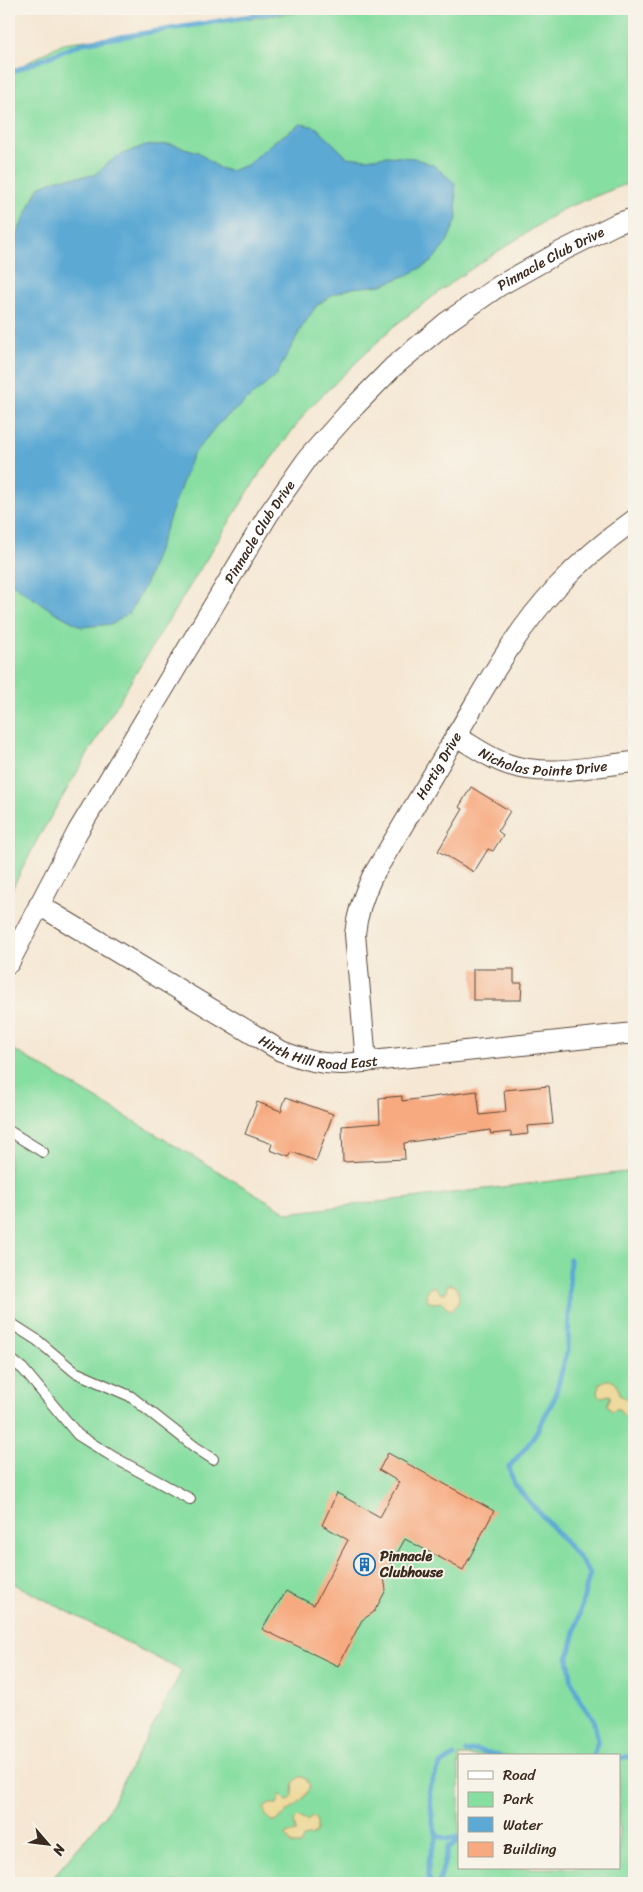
<svg xmlns="http://www.w3.org/2000/svg" width="643" height="1892" font-family="Sriracha,sans-serif">
<style>
.green{fill:#87dea1;stroke:#618460;fill-rule:evenodd}
.sand{fill:#eeda9e;stroke:#94825e}
.water{fill:#5ba9d4;stroke:#4b6a79}
.lines{fill:none;stroke-linecap:round;stroke-linejoin:round}
.stream{stroke:#5ba9d4;stroke-width:5}
.building{fill:#f7aa80}
.lane-casing{stroke:#574639;stroke-width:12}
.street-casing{stroke:#574639;stroke-width:22}
.lane{stroke:#fff;stroke-width:10}
.street{stroke:#fff;stroke-width:20}
.labels{text-anchor:middle;stroke-width:4;stroke-linejoin:round;paint-order:stroke}
.street-label{font-size:14px;fill:#3b2a1e;stroke:#f7f3e8}
.poi-label{font-size:14px;font-weight:bold;fill:#3b2a1e;stroke:#f7f3e8;text-anchor:start}
</style>
<rect width="100%" height="100%" fill="#f7f3e8"/>
<filter id="ink" filterUnits="userSpaceOnUse"><feTurbulence type="fractalNoise" baseFrequency=".02" numOctaves="2"/><feDisplacementMap in="SourceGraphic" scale="10" xChannelSelector="R" yChannelSelector="G"/><feConvolveMatrix kernelMatrix="1 2 1 2 8 2 1 2 1" color-interpolation-filters="sRGB"/></filter>
<filter id="wash" filterUnits="userSpaceOnUse"><feTurbulence type="fractalNoise" baseFrequency=".0096" numOctaves="4" result="noise"/><feDisplacementMap in="SourceGraphic" scale="20" xChannelSelector="R" yChannelSelector="G"/><feGaussianBlur stdDeviation="1.12" result="paint"/><feColorMatrix in="noise" values="0 0 0 0 0 0 0 0 0 0 0 0 0 0 0 0 0 1.4 0 .05"/><feComposite in="paint" operator="in"/></filter>
<g filter="url(#wash)">
<rect width="100%" height="100%" fill="#f5e7d3"/>
<g class="green">
<path d="M323,9h311v172l-71,28 -104,68 -65,49 -84,81 -54,72 -125,202 -94,159 -28,55v-822l54,-30z"/>
<path d="M9,1047l279,166 346,-42v712h-586l57,-67 77,-145 -173,-90zM459,1756h160v112h-160z"/>
</g>
<g class="sand">
<path d="M450,1284l5,2c6,9 6,20 -5,24l-5,-3 -3,-5 -10,1 -5,-3 -1,-6 2,-5 6,-3c4,2 4,7 8,8l4,-2 1,-6z"/>
<path d="M606,1380c9,-1 13,6 13,15l13,6 2,10 -2,4c-10,3 -9,-1 -14,-7l-6,3 -5,-6 4,-9 -1,-1 -9,2 -3,-3 1,-10z"/>
<path d="M299,1777h3l4,2 4,7c-6,17 -21,24 -34,35l-3,1c-6,-4 -10,-8 -8,-15l5,-3h8l1,-8 2,-1 6,6c9,-3 5,-13 7,-19z"/>
<path d="M313,1816l4,6v10l-4,3 -9,2 -4,8h-8l-6,-9 1,-2 9,-2 -2,-11 4,-4 9,4z"/>
</g>
<path class="water" d="M301,124l15,3 31,30 19,2 21,-3 27,2 19,7 22,18 2,36 -11,25 -15,18 -21,12 -28,11 -29,3 -19,6 -17,11 -15,22 -26,49 -59,49 -25,31 -46,127 -16,29 -17,12 -31,3 -28,-15 -45,-30v-96l4,-26 -4,-10v-191l11,-32 19,-40 19,-8 36,-4 22,-18 27,-11 28,-2 27,8 21,16 11,3 17,-6 26,-23z"/>
<g class="lines">
<g class="stream">
<path d="M9,73l74,-30 211,-34"/>
<path d="M570,1259l-2,90 -14,50 -22,41 -23,27 5,17 61,69 15,20 -22,86 4,23 8,19 13,18 5,21 -5,16"/>
<path d="M466,1752l10,-2 23,6"/>
<path d="M619,1758l15,-2"/>
<path d="M437,1836l-4,-12 -4,-35 11,-24 14,-9"/>
<path d="M431,1883c-8,-14 1,-32 6,-47l11,3 11,-2"/>
<path d="M439,1883l9,-35 11,-8"/>
</g>
</g>
<g id="blocks">
<g class="building">
<path d="M471,787l39,24 -12,20 5,4 -10,16 -5,-2 -14,23 -36,-21 25,-42 -4,-2z"/>
<path d="M473,969h41v14h8l-1,17h-48z"/>
<path d="M549,1086l4,38 -26,2 1,8 -17,2v-4l-20,2 -1,-4 -86,13 1,16 -62,3 -1,-36 38,-3 -1,-25 23,-2v5l75,-10 3,24 26,-3 -2,-22z"/>
<path d="M286,1097l47,17 -17,47 -24,-9 -3,5 -19,-7 2,-6 -27,-10 12,-32 24,9z"/>
<path d="M388,1453l106,58 -31,59 -58,-31 -21,38 2,13 -12,22 -12,8 -24,46 -76,-37 24,-38 28,14 34,-65 -26,-15 15,-32 43,24 19,-35 -20,-12z"/>
</g>
</g>
</g>
<g filter="url(#ink)">
<use href="#blocks" fill-opacity="0" stroke="#574639" stroke-width="1"/>
<g class="lines">
<defs>
<g id="lane">
<path d="M9,1131l34,21"/>
<path d="M9,1322l28,18 38,32 55,24 65,51 18,12"/>
<path d="M9,1358l14,11 55,66 37,23 75,41"/>
</g>
<g id="street">
<path id="s1" d="M456,736c17,10 33,22 51,28 40,14 86,2 127,-2"/>
<path id="s2" d="M39,905l242,146c21,8 40,14 63,13l290,-31"/>
<path id="s3" d="M9,963l69,-132 190,-316 40,-57 42,-47 43,-44 54,-45 52,-36 59,-33 58,-29 18,-6"/>
<path id="s4" d="M366,1062l-11,-128c2,-21 8,-38 17,-57 28,-47 57,-95 85,-143 30,-50 59,-104 100,-147 23,-25 49,-47 77,-67"/>
</g>
</defs>
<use href="#lane" class="lane-casing"/>
<use href="#street" class="street-casing"/>
<use href="#lane" class="lane"/>
<use href="#street" class="street"/>
</g>
</g>
<defs>
<symbol id="building-ring" viewBox="-11 -11 22 22"><circle r="9.5" fill="#f7f3e8" stroke="#1f6fb2" stroke-width="1.5"/><path d="M-4-6H4V6H1V3H-1V6H-4ZM-2.5-4.3h1.7v1.8h-1.7ZM.8-4.3h1.7v1.8H.8ZM-2.5-1h1.7V.8h-1.7ZM.8-1h1.7V.8H.8Z" fill="#1f6fb2"/></symbol>
</defs>
<g fill-rule="evenodd">
<use href="#building-ring" x="352" y="1552" width="25" height="25"/>
</g>
<g class="labels">
<g class="street-label">
<text dy="5" stroke="none"><textPath href="#s3" startOffset="904">Pinnacle Club Drive</textPath></text>
<text dy="5" stroke="none"><textPath href="#s3" startOffset="499">Pinnacle Club Drive</textPath></text>
<text dy="5" stroke="none"><textPath href="#s1" startOffset="94">Nicholas Pointe Drive</textPath></text>
<text dy="5" stroke="none"><textPath href="#s4" startOffset="318">Hartig Drive</textPath></text>
<text dy="5" stroke="none"><textPath href="#s2" startOffset="320">Hirth Hill Road East</textPath></text>
</g>
<g class="poi-label">
<text x="380" y="1561">Pinnacle<tspan x="380" dy="16">Clubhouse</tspan></text>
</g>
</g>
<rect width="643" height="1892" fill="none" stroke="#f7f3e8" stroke-width="30"/>
<rect x="458" y="1754" width="162" height="115" fill="#f7f3e8" stroke="#aca397"/>
<rect x="468" y="1771" width="25" height="8" fill="#ffffff" stroke="#aca397"/>
<text x="503" y="1780" font-size="15" fill="#3b2a1e">Road</text>
<rect x="468" y="1792" width="25" height="15" fill="#87dea1" stroke="#aca397"/>
<text x="503" y="1804" font-size="15" fill="#3b2a1e">Park</text>
<rect x="468" y="1817" width="25" height="15" fill="#5ba9d4" stroke="#aca397"/>
<text x="503" y="1830" font-size="15" fill="#3b2a1e">Water</text>
<rect x="468" y="1842" width="25" height="15" fill="#f7aa80" stroke="#aca397"/>
<text x="503" y="1854" font-size="15" fill="#3b2a1e">Building</text>
<g transform="translate(48 1844) rotate(118)" stroke="#f7f3e8" stroke-width="4" paint-order="stroke">
<path d="M0-4L9 19L0 12L-9 19Z" fill="#3b2a1e"/>
<text y="-8" font-size="14" font-weight="bold" text-anchor="middle" fill="#3b2a1e">N</text>
</g>
</svg>
